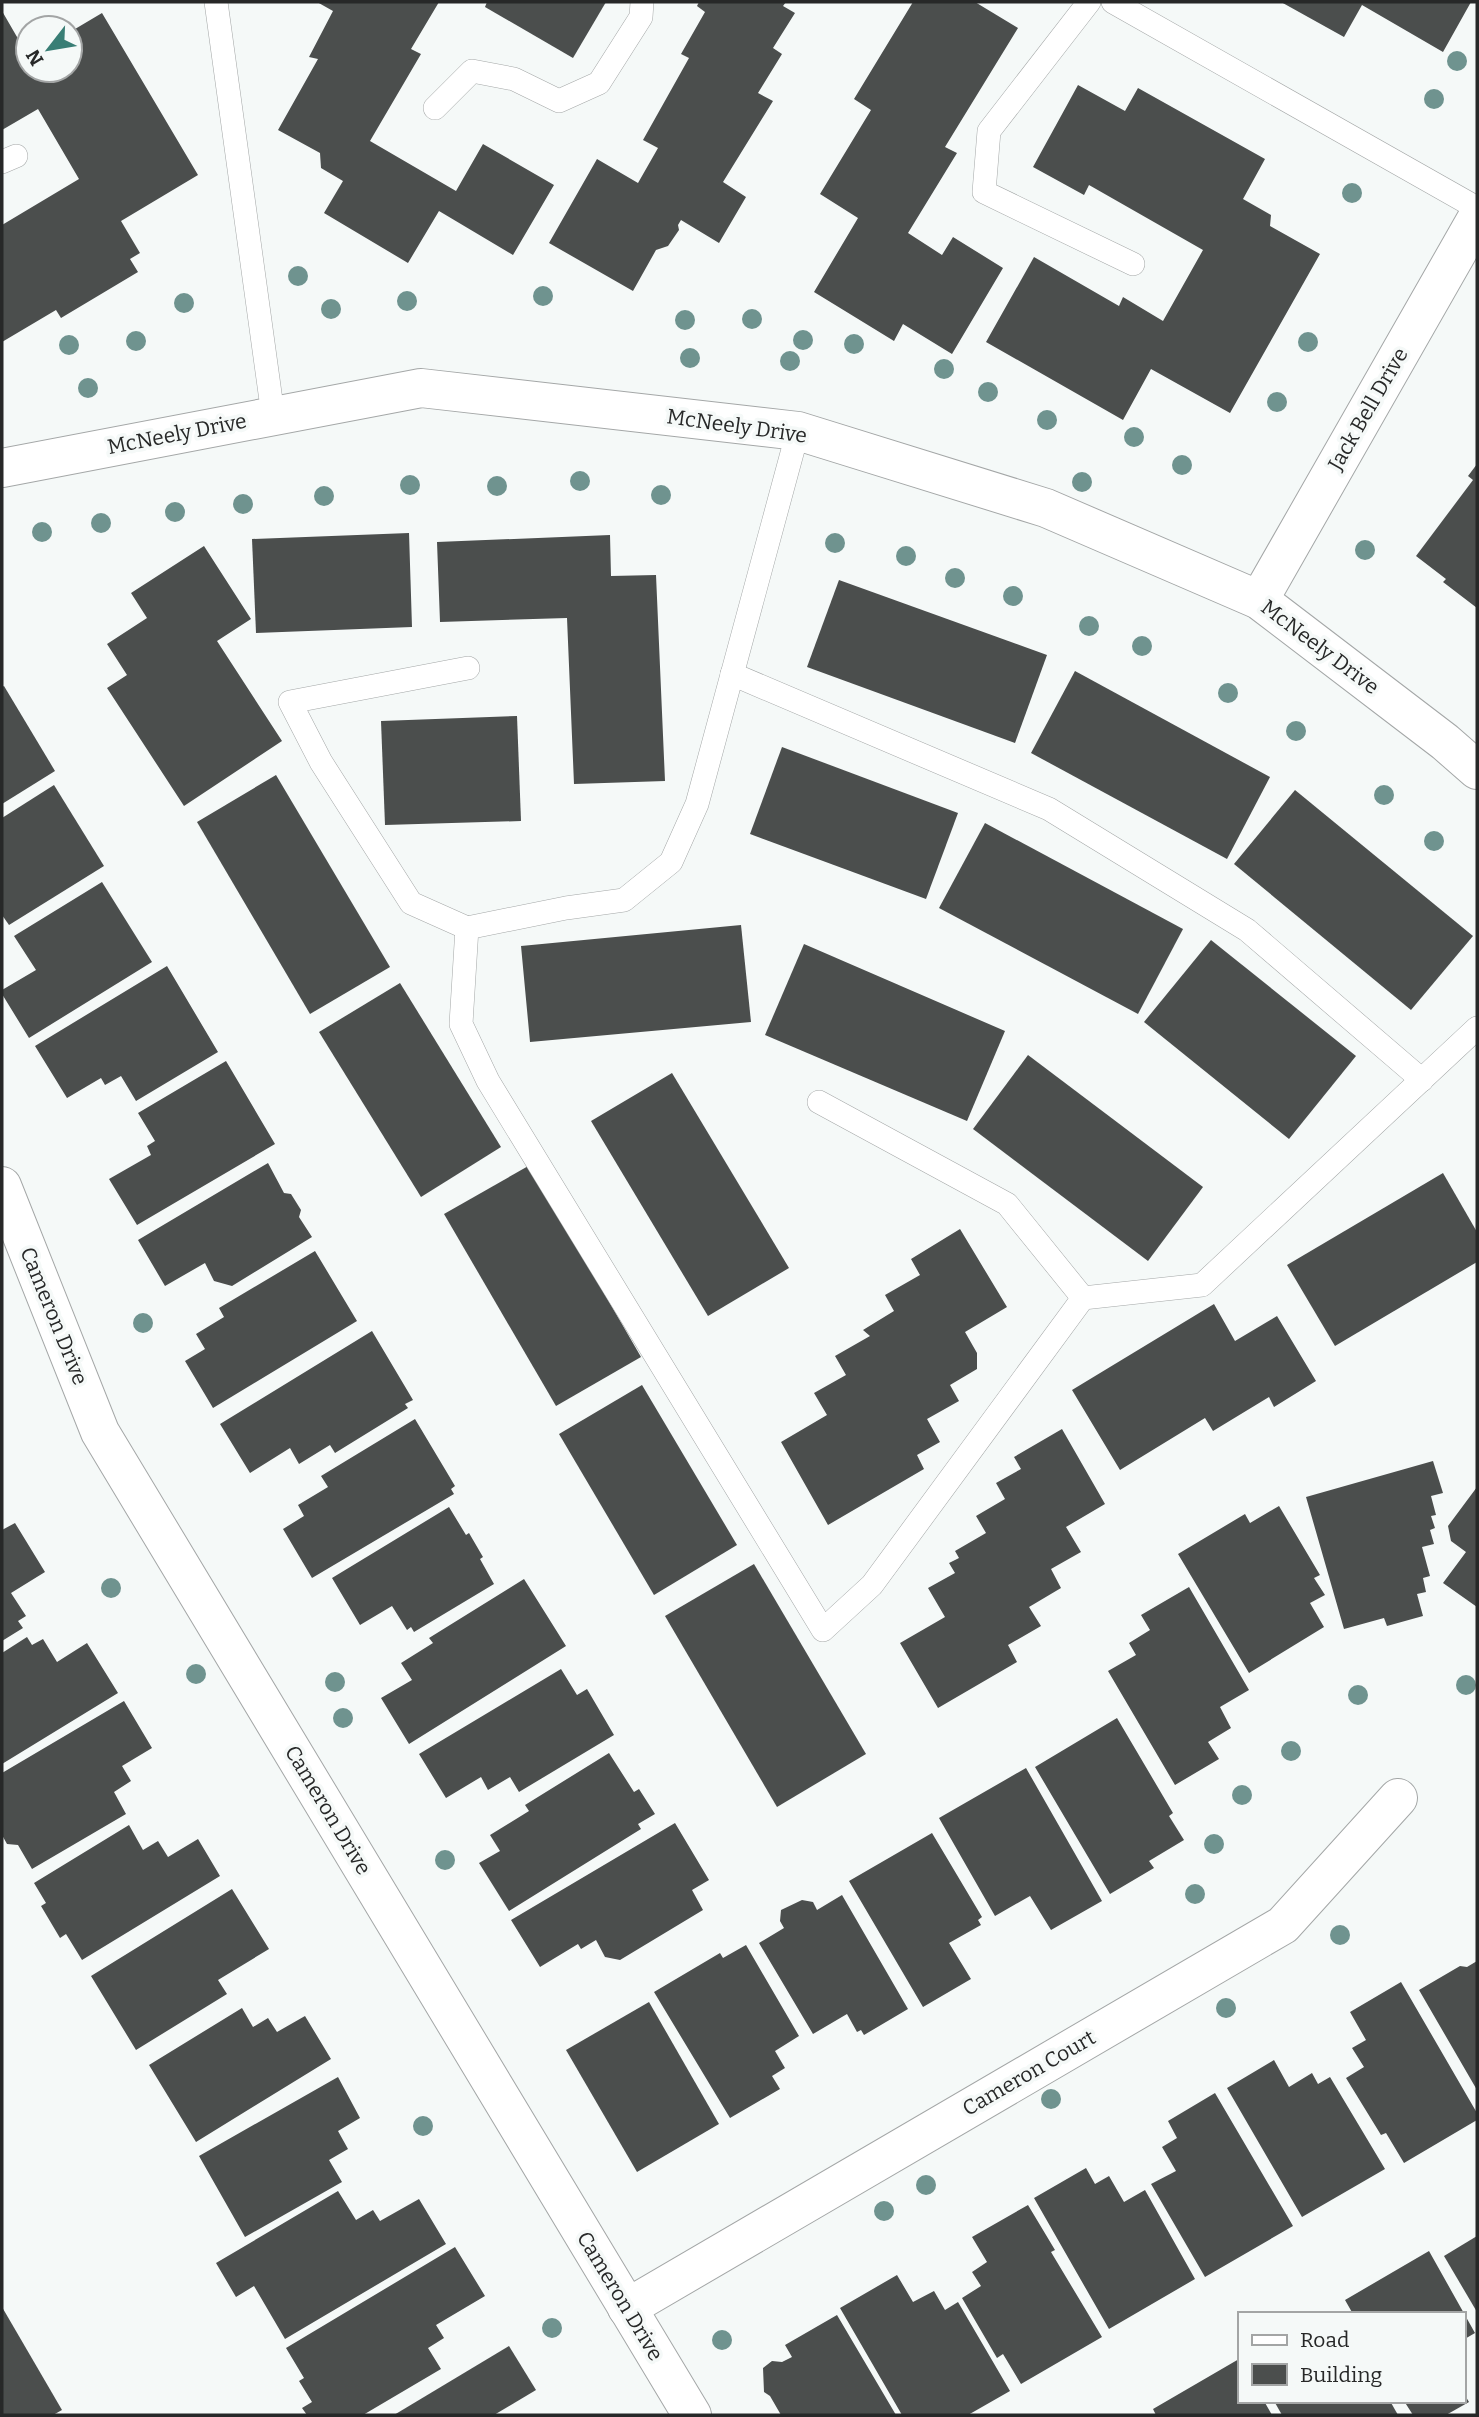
<svg xmlns="http://www.w3.org/2000/svg" width="1479" height="2417" font-family="Bitter,serif">
<style>
.building{fill:#4b4e4d}
.lines{fill:none;stroke-linecap:round;stroke-linejoin:round}
.service-casing{stroke:#a4a7a7;stroke-width:24}
.minor-casing{stroke:#a4a7a7;stroke-width:40}
.service{stroke:#fff;stroke-width:23}
.minor{stroke:#fff;stroke-width:38}
.tree{fill:#6f938f}
.labels{text-anchor:middle;stroke-width:7;stroke-linejoin:round;paint-order:stroke}
.street-label{font-size:21px;fill:#272828;stroke:#f5f9f8}
</style>
<rect width="100%" height="100%" fill="#f5f9f8"/>
<g class="building">
<path d="M317,2h122l-28,47 10,5 -51,87 86,50 27,-47 71,41 -41,70 -74,-44 -31,52 -84,-50 19,-32 -22,-13 -1,-15 -42,-23 40,-71 -9,-2 24,-46z"/>
<path d="M487,2h119l-33,56 -88,-51z"/>
<path d="M699,2h87l-3,4 12,7 -22,35 9,6 -24,39 15,8 -50,81 23,15 -27,46 -38,-23 -3,5 1,5 -11,16 -12,4 -23,41 -84,-48 48,-84 41,24 20,-35 -15,-8 46,-82 -8,-4 24,-42 -8,-6z"/>
<path d="M913,2h62l43,26 -73,119 12,6 -49,80 34,22 11,-18 50,31 -51,86 -49,-30 -9,17 -80,-49 44,-74 -38,-24 51,-84 -17,-11z"/>
<path d="M1281,2h190l-28,50 -81,-47 -18,32z"/>
<path d="M2,11l26,45v14h42v-38l32,-19 96,162 -77,46 19,32 -10,6 8,13 -77,46 -5,-8 -54,32v-117l77,-46 -41,-70 -36,21z"/>
<path d="M1078,85l47,26 13,-23 127,71 -22,40 28,16 -1,11 50,28 -90,159 -79,-44 -28,51 -137,-78 48,-85 85,49 4,-9 40,24 40,-71 -114,-65 -5,10 -51,-28z"/>
<path d="M1477,464v144l-34,-26 3,-3 -30,-23 57,-76 -5,-4z"/>
<path d="M409,533l3,94 -156,6 -4,-94z"/>
<path d="M610,535l1,41 45,-1 9,206 -91,3 -7,-166 -127,4 -3,-80z"/>
<path d="M204,546l47,73 -34,22 65,100 -98,65 -77,-118 20,-13 -20,-31 40,-26 -16,-25z"/>
<path d="M839,580l208,75 -32,88 -208,-76z"/>
<path d="M1075,671l195,106 -43,82 -196,-106z"/>
<path d="M4,686l51,85 -53,33v-117z"/>
<path d="M517,716l4,105 -136,4 -4,-104z"/>
<path d="M782,747l176,66 -32,86 -176,-65z"/>
<path d="M276,775l114,192 -80,47 -113,-192z"/>
<path d="M54,785l50,81 -95,59 -7,-10v-97z"/>
<path d="M1295,790l178,146 -62,74 -177,-146z"/>
<path d="M985,823l198,106 -45,85 -199,-106z"/>
<path d="M102,882l50,80 -123,76 -27,-44v-4l34,-20 -22,-34z"/>
<path d="M741,925l10,97 -221,20 -9,-96z"/>
<path d="M1211,940l145,116 -67,83 -145,-117z"/>
<path d="M804,944l201,87 -38,90 -202,-86z"/>
<path d="M167,966l51,86 -82,49 -15,-25 -16,9 -4,-7 -34,20 -32,-52z"/>
<path d="M400,983l101,164 -80,50 -102,-165z"/>
<path d="M1028,1055l175,132 -55,74 -175,-132z"/>
<path d="M226,1061l49,83 -138,81 -28,-46 42,-24 -4,-9 8,-5 -17,-28z"/>
<path d="M672,1073l117,195 -81,48 -117,-195z"/>
<path d="M268,1163l16,30 7,1 10,16 -2,7 13,20 -80,49 -18,-5 -9,-18 -40,23 -27,-46z"/>
<path d="M530,1165l111,192 -85,49 -112,-192z"/>
<path d="M1443,1173l34,59v30l-142,84 -48,-81z"/>
<path d="M960,1229l47,78 -42,25 12,21v16l-27,16 9,16 -32,18 13,23 -23,13 7,14 -96,56 -47,-83 46,-27 -13,-22 32,-18 -11,-19 35,-20 -7,-6 31,-19 -9,-16 35,-20 -9,-16z"/>
<path d="M315,1251l42,70 -144,87 -28,-47 20,-12 -9,-15 28,-17 -5,-9z"/>
<path d="M1214,1304l21,37 42,-25 39,65 -42,26 -5,-10 -56,34 -8,-13 -85,52 -48,-80z"/>
<path d="M372,1331l41,69 -8,4 3,4 -73,45 -5,-8 -31,19 -9,-16 -40,25 -30,-49z"/>
<path d="M642,1385l95,160 -83,50 -95,-161z"/>
<path d="M415,1419l40,67 -4,3 3,5 -142,84 -29,-49 21,-13 -6,-11 30,-18 -7,-11z"/>
<path d="M1062,1429l43,75 -39,23 15,25 -30,17 10,19 -32,19 12,19 -33,19 9,17 -79,46 -38,-65 45,-26 -17,-29 27,-15 -6,-10 10,-5 -4,-7 31,-18 -10,-17 29,-17 -9,-16 25,-14 -7,-12z"/>
<path d="M1433,1461l10,32 -12,3 5,19 -5,1 4,12 -5,2 4,14 -12,3 8,29 -7,2 3,14 -9,2 6,22 -36,10 -3,-8 -40,11 -38,-132z"/>
<path d="M1477,1487v120l-34,-24 23,-31 -15,-11 -3,-15z"/>
<path d="M1279,1506l41,69 -6,3 11,17 -15,8 14,24 -75,46 -71,-119 67,-40 5,9z"/>
<path d="M449,1507l17,28 3,-2 14,24 -3,2 14,25 -80,48 -3,-5 -4,3 -15,-24 -32,19 -28,-47z"/>
<path d="M15,1523l30,49 -34,21 15,23 -8,5 5,7 -21,13v-111z"/>
<path d="M754,1564l112,190 -89,53 -112,-191z"/>
<path d="M524,1579l42,67 -157,98 -28,-46 31,-18 -11,-17 32,-20 -4,-5z"/>
<path d="M1189,1587l60,103 -29,17 11,21 -23,14 11,17 -44,26 -67,-114 28,-16 -7,-12 21,-13 -9,-15z"/>
<path d="M27,1637l5,8 11,-6 14,23 30,-19 31,50 -116,71v-111z"/>
<path d="M561,1669l16,26 10,-6 27,46 -95,57 -9,-15 -22,13 -7,-13 -35,21 -27,-44z"/>
<path d="M124,1701l28,47 -30,18 9,15 -17,11 12,22 -94,55 -14,-24 -11,-1 -5,-9v-62z"/>
<path d="M1117,1718l56,95 -4,3 15,24 -35,21 5,7 -44,26 -75,-127z"/>
<path d="M609,1753l25,39 5,-3 16,25 -17,10 3,5 -132,82 -30,-48 21,-12 -10,-16 39,-24 -4,-6z"/>
<path d="M1026,1768l76,133 -51,29 -21,-34 -35,20 -56,-98z"/>
<path d="M675,1823l34,57 -17,10 11,20 -83,50 -15,-3 -9,-17 -15,9 -3,-5 -38,23 -29,-47z"/>
<path d="M129,1825l14,25 15,-9 10,16 30,-18 22,37 -138,84 -16,-26 -6,4 -19,-32 5,-3 -12,-20z"/>
<path d="M932,1833l50,84 -4,3 3,5 -32,18 22,36 -48,28 -74,-126z"/>
<path d="M232,1889l37,60 -51,31 9,14 -91,56 -45,-74z"/>
<path d="M842,1895l66,114 -44,26 -3,-5 -4,2 -10,-18 -34,20 -54,-91 25,-15 -4,-7 1,-11 21,-10 11,2 4,8z"/>
<path d="M746,1945l53,91 -24,15 10,17 -13,8 8,13 -50,29 -76,-126 66,-39 3,5z"/>
<path d="M1477,1961v129l-58,-100 41,-24 7,1z"/>
<path d="M1401,1982l76,131v7l-73,43 -18,-30 -5,2 -35,-57 18,-11 -12,-19 14,-8 -16,-28z"/>
<path d="M649,2002l70,122 -82,48 -71,-122z"/>
<path d="M242,2008l11,19 15,-9 9,14 28,-16 26,43 -135,83 -47,-77z"/>
<path d="M1274,2060l15,27 23,-14 6,11 12,-7 55,92 -83,48 -75,-129z"/>
<path d="M338,2077l22,41 -22,13 10,18 -19,11 13,22 -97,55 -46,-81z"/>
<path d="M1215,2093l78,133 -88,51 -54,-93 25,-13 -14,-24 15,-9 -9,-17z"/>
<path d="M1086,2168l9,16 14,-8 15,26 21,-12 50,89 -86,50 -75,-131z"/>
<path d="M338,2191l18,29 17,-10 7,11 39,-22 27,45 -161,95 -31,-53 -18,11 -20,-34z"/>
<path d="M1028,2205l27,45 -4,2 51,85 -81,47 -18,-30 -6,4 -35,-60 19,-12 -9,-14 15,-10 -15,-25z"/>
<path d="M1477,2236v76l-33,-56z"/>
<path d="M455,2247l30,49 -49,29 8,13 -16,10 13,21 -78,46h-56l-5,-7 10,-6 -13,-21 5,-3 -18,-30z"/>
<path d="M1429,2251l46,82 -12,7v-26h-110l-8,-14z"/>
<path d="M897,2275l16,27 21,-11 11,19 13,-8 52,89 -42,24h-66l-62,-107z"/>
<path d="M2,2307l60,103 -9,5h-51z"/>
<path d="M837,2315l59,100h-115l-11,-19 -6,-4 -1,-24 9,-7 10,1 10,-5 -7,-12z"/>
<path d="M509,2346l27,44 -42,25h-100z"/>
<path d="M1239,2359v42h25l8,14h-116l-3,-6z"/>
<path d="M1463,2392l6,10 -23,13h-33l-9,-14h59z"/>
<path d="M1274,2401h116l8,14h-116z"/>
</g>
<g class="lines">
<defs>
<g id="service">
<path d="M216,2l57,413"/>
<path d="M1089,2l-100,129 -5,61 149,72"/>
<path d="M1113,2l364,206"/>
<path d="M435,108l37,-37 42,8 45,22 40,-18 42,-66 1,-15"/>
<path d="M2,162l14,-6"/>
<path d="M798,431l-101,373 -26,58 -47,38 -58,8 -99,20 -6,96 27,57 335,549 49,-45 211,-287 119,-13 275,-257"/>
<path d="M732,674l317,135 198,121 175,150"/>
<path d="M467,928l-56,-25 -90,-141 -31,-60 178,-34"/>
<path d="M819,1102l188,102 76,94"/>
</g>
<g id="minor">
<path d="M2,468l419,-80 377,43 248,77 213,92 186,142 32,28"/>
<path d="M1259,600l218,-382"/>
<path d="M2,1186l98,246 592,983"/>
<path d="M627,2308l656,-383 115,-127"/>
</g>
</defs>
<use href="#service" class="service-casing"/>
<use href="#minor" class="minor-casing"/>
<use href="#service" class="service"/>
<use href="#minor" class="minor"/>
</g>
<g class="tree">
<circle cx="1457" cy="61" r="10"/>
<circle cx="1434" cy="99" r="10"/>
<circle cx="1352" cy="193" r="10"/>
<circle cx="298" cy="276" r="10"/>
<circle cx="543" cy="296" r="10"/>
<circle cx="407" cy="301" r="10"/>
<circle cx="184" cy="303" r="10"/>
<circle cx="331" cy="309" r="10"/>
<circle cx="752" cy="319" r="10"/>
<circle cx="685" cy="320" r="10"/>
<circle cx="803" cy="340" r="10"/>
<circle cx="136" cy="341" r="10"/>
<circle cx="1308" cy="342" r="10"/>
<circle cx="854" cy="344" r="10"/>
<circle cx="69" cy="345" r="10"/>
<circle cx="690" cy="358" r="10"/>
<circle cx="790" cy="361" r="10"/>
<circle cx="944" cy="369" r="10"/>
<circle cx="88" cy="388" r="10"/>
<circle cx="988" cy="392" r="10"/>
<circle cx="1277" cy="402" r="10"/>
<circle cx="1047" cy="420" r="10"/>
<circle cx="1134" cy="437" r="10"/>
<circle cx="1182" cy="465" r="10"/>
<circle cx="580" cy="481" r="10"/>
<circle cx="1082" cy="482" r="10"/>
<circle cx="410" cy="485" r="10"/>
<circle cx="497" cy="486" r="10"/>
<circle cx="661" cy="495" r="10"/>
<circle cx="324" cy="496" r="10"/>
<circle cx="243" cy="504" r="10"/>
<circle cx="175" cy="512" r="10"/>
<circle cx="101" cy="523" r="10"/>
<circle cx="42" cy="532" r="10"/>
<circle cx="835" cy="543" r="10"/>
<circle cx="1365" cy="550" r="10"/>
<circle cx="906" cy="556" r="10"/>
<circle cx="955" cy="578" r="10"/>
<circle cx="1013" cy="596" r="10"/>
<circle cx="1089" cy="626" r="10"/>
<circle cx="1142" cy="646" r="10"/>
<circle cx="1228" cy="693" r="10"/>
<circle cx="1296" cy="731" r="10"/>
<circle cx="1384" cy="795" r="10"/>
<circle cx="1434" cy="841" r="10"/>
<circle cx="143" cy="1323" r="10"/>
<circle cx="111" cy="1588" r="10"/>
<circle cx="196" cy="1674" r="10"/>
<circle cx="335" cy="1682" r="10"/>
<circle cx="1466" cy="1685" r="10"/>
<circle cx="1358" cy="1695" r="10"/>
<circle cx="343" cy="1718" r="10"/>
<circle cx="1291" cy="1751" r="10"/>
<circle cx="1242" cy="1795" r="10"/>
<circle cx="1214" cy="1844" r="10"/>
<circle cx="445" cy="1860" r="10"/>
<circle cx="1195" cy="1894" r="10"/>
<circle cx="1340" cy="1935" r="10"/>
<circle cx="1226" cy="2008" r="10"/>
<circle cx="1051" cy="2099" r="10"/>
<circle cx="423" cy="2126" r="10"/>
<circle cx="926" cy="2185" r="10"/>
<circle cx="884" cy="2211" r="10"/>
<circle cx="552" cy="2328" r="10"/>
<circle cx="722" cy="2340" r="10"/>
</g>
<g class="labels">
<g class="street-label">
<text transform="translate(1368 409) rotate(-60)" y="7">Jack Bell Drive</text>
<text transform="translate(737 426) rotate(8)" y="7">McNeely Drive</text>
<text transform="translate(177 434) rotate(-11)" y="7">McNeely Drive</text>
<text transform="translate(1320 647) rotate(37)" y="7">McNeely Drive</text>
<text transform="translate(54 1316) rotate(68)" y="7">Cameron Drive</text>
<text transform="translate(328 1810) rotate(59)" y="7">Cameron Drive</text>
<text transform="translate(1029 2073) rotate(-30)" y="7">Cameron Court</text>
<text transform="translate(620 2296) rotate(59)" y="7">Cameron Drive</text>
</g>
</g>
<rect width="1479" height="2417" fill="none" stroke="#272828" stroke-width="7"/>
<rect x="1238" y="2312" width="228" height="91" fill="#f5f9f8" stroke="#a3a5a5" stroke-width="2"/>
<rect x="1252" y="2335" width="35" height="10" fill="#ffffff" stroke="#a3a5a5" stroke-width="2"/>
<text x="1300" y="2347" font-size="21" fill="#272828">Road</text>
<rect x="1252" y="2364" width="35" height="21" fill="#4b4e4d" stroke="#a3a5a5" stroke-width="2"/>
<text x="1300" y="2382" font-size="21" fill="#272828">Building</text>
<g transform="translate(49 49) rotate(239)"><circle r="33" fill="#f5f9f8" stroke="#a3a5a5" stroke-width="2"/>
<path d="M0-5L12 26L0 18L-12 26Z" fill="#397e75"/>
<text y="-10" font-size="19" font-weight="bold" text-anchor="middle" fill="#272828">N</text>
</g>
</svg>
